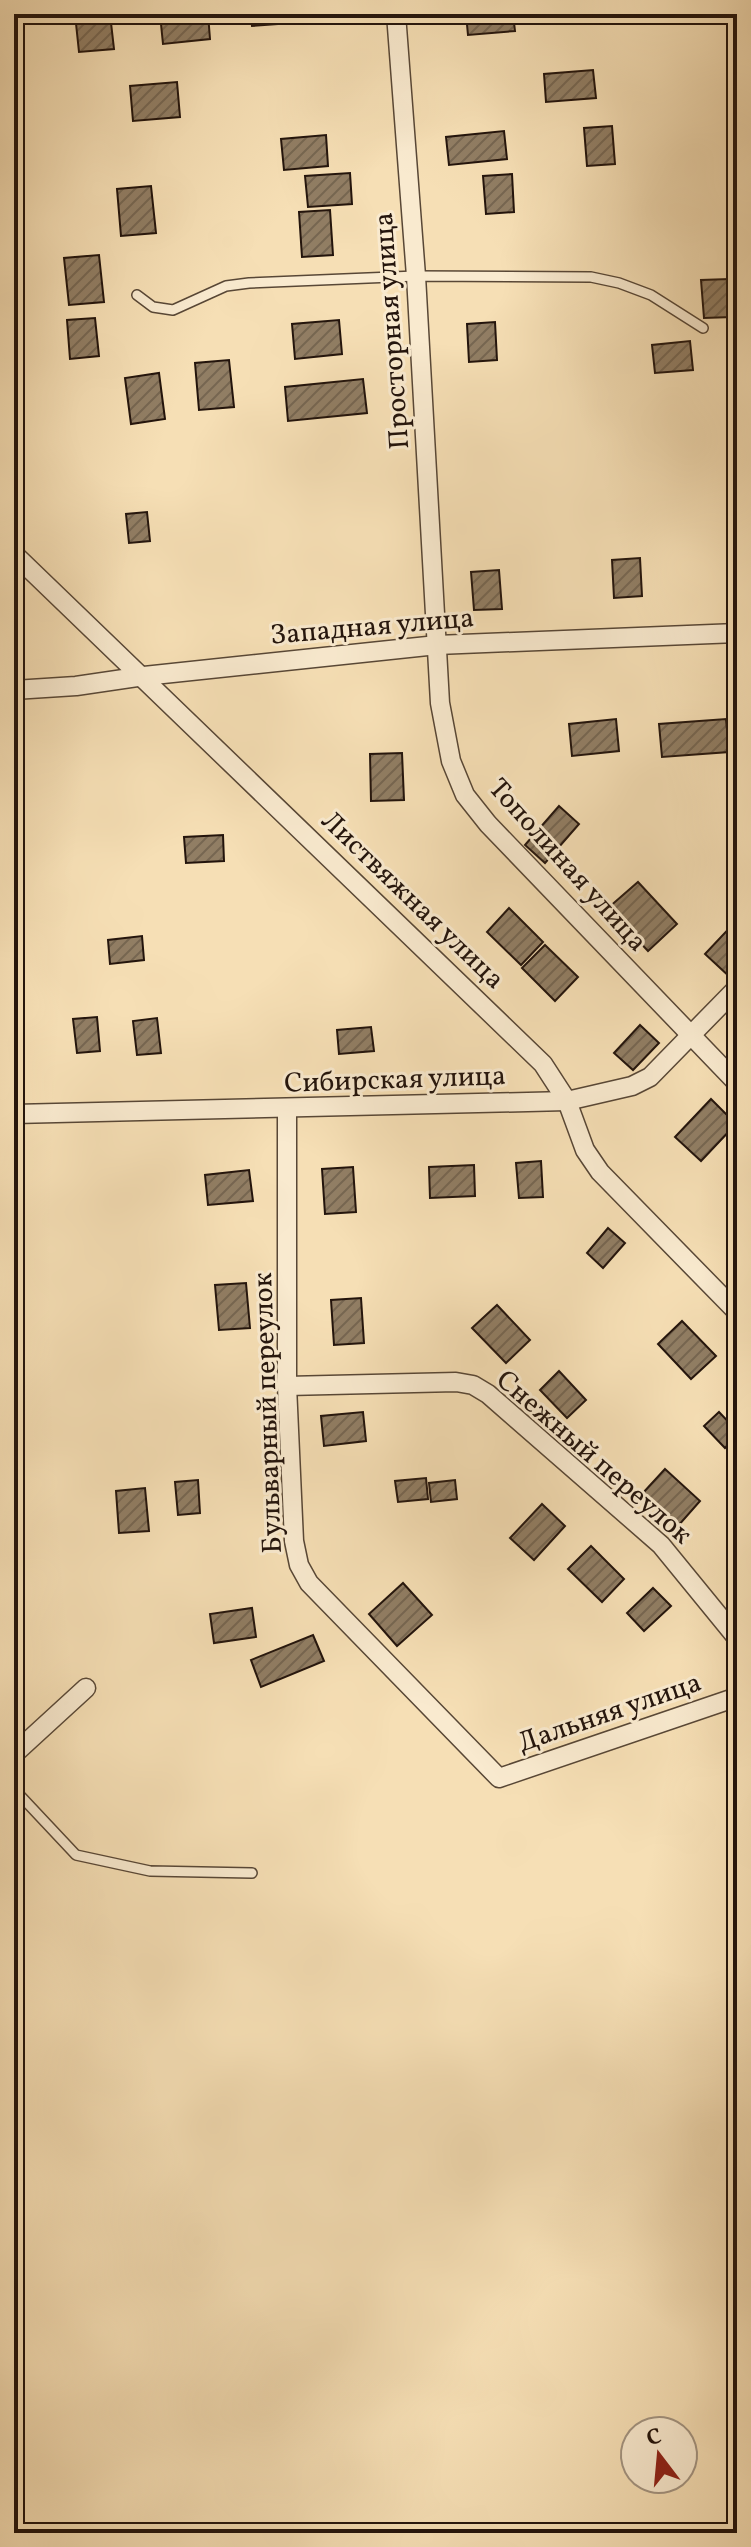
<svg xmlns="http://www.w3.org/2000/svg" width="751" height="2547" font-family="Vollkorn,serif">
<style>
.building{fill:url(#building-hatch);stroke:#23140c;stroke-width:2}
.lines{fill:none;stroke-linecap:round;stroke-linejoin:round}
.lane-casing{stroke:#584736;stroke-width:12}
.street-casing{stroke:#584736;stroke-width:21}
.lane{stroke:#f9eacf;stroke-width:9}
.street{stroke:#f9eacf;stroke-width:18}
.labels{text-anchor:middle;stroke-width:6;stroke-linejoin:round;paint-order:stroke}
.street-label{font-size:28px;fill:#23140c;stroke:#f9eacf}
</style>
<defs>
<pattern id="building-hatch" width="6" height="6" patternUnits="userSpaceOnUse" patternTransform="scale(2)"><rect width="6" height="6" fill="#917e64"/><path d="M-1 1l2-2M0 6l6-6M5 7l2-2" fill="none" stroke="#766651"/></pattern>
</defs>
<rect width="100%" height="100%" fill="#f6dfb5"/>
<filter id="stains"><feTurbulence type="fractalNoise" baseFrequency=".0025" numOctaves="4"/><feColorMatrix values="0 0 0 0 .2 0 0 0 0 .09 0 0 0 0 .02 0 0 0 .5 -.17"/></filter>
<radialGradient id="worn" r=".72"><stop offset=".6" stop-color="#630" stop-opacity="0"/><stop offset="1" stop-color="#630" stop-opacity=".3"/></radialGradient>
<g class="building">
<path d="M75,14h35l4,35 -35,3z"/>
<path d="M160,14h48l2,25 -47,5z"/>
<path d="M226,14h65v9l-39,3 -1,-8 -24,1z"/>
<path d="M466,14h47l2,17 -47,4z"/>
<path d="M593,70l3,28 -50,4 -2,-28z"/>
<path d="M177,82l3,35 -47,4 -3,-35z"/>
<path d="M612,126l3,38 -28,2 -3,-38z"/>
<path d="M504,131l3,28 -58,6 -3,-28z"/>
<path d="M326,135l2,31 -44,4 -3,-31z"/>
<path d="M350,173l2,31 -44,3 -3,-31z"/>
<path d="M512,174l2,38 -28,2 -3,-38z"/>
<path d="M151,186l5,47 -35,3 -4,-47z"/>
<path d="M330,210l3,45 -31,2 -3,-45z"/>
<path d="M99,255l5,47 -35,3 -5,-47z"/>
<path d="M729,279l3,38 -28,1 -3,-38z"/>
<path d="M95,318l4,38 -29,3 -3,-39z"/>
<path d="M339,320l3,34 -47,5 -3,-35z"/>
<path d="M495,322l2,38 -28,2 -2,-38z"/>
<path d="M690,341l3,29 -38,3 -3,-28z"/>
<path d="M229,360l5,47 -35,3 -4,-47z"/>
<path d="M159,373l6,46 -34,5 -6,-46z"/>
<path d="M363,379l4,34 -79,8 -3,-34z"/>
<path d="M147,512l3,29 -21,2 -3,-29z"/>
<path d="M640,558l2,38 -28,2 -2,-38z"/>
<path d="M499,570l3,39 -28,1 -3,-38z"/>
<path d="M616,719l3,32 -47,5 -3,-32z"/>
<path d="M726,719l3,33 -67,5 -3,-33z"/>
<path d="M402,753l2,47 -33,1 -1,-47z"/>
<path d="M559,806l20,18 -34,39 -20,-18z"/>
<path d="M223,835l1,26 -38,2 -2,-26z"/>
<path d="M638,882l39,42 -29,27 -40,-43z"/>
<path d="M509,908l34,34 -22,23 -34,-33z"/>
<path d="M737,920v52l-6,6 -26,-24z"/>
<path d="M142,936l2,24 -34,4 -2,-24z"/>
<path d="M545,945l33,32 -23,24 -33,-33z"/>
<path d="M97,1017l3,34 -23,2 -4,-34z"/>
<path d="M157,1018l4,35 -24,2 -4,-34z"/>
<path d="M640,1025l19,18 -26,27 -19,-17z"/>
<path d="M371,1027l3,24 -35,3 -2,-24z"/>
<path d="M737,1031v17l-8,-8z"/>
<path d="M711,1099l25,25 -35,37 -26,-24z"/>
<path d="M541,1161l2,36 -24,1 -3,-35z"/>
<path d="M474,1165l1,31 -45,2 -1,-31z"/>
<path d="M353,1167l3,45 -31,2 -3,-45z"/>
<path d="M249,1170l4,31 -45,4 -3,-30z"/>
<path d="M608,1228l17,15 -22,25 -16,-15z"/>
<path d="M246,1283l4,45 -31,2 -4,-45z"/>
<path d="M361,1298l3,45 -30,2 -3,-45z"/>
<path d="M497,1305l33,35 -24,23 -34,-35z"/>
<path d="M682,1321l34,35 -25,23 -33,-35z"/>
<path d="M559,1371l27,29 -19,18 -27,-28z"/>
<path d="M363,1412l3,29 -42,5 -3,-30z"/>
<path d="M719,1412l18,19v6l-12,11 -21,-22z"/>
<path d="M665,1469l35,32 -22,25 -36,-32z"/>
<path d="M426,1478l2,21 -30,3 -3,-21z"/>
<path d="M198,1480l2,33 -22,2 -3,-33z"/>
<path d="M455,1480l2,19 -26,3 -2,-19z"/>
<path d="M145,1488l4,43 -30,2 -3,-42z"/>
<path d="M542,1504l23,22 -31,34 -24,-22z"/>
<path d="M591,1546l33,33 -22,23 -34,-33z"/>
<path d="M403,1583l29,32 -35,31 -28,-32z"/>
<path d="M653,1588l18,18 -27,25 -17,-18z"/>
<path d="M252,1608l4,29 -42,6 -4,-29z"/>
<path d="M313,1635l11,26 -63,26 -10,-27z"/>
</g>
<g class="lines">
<defs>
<g id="lane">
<path d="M137,295l16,12 20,3 53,-24 23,-3 167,-7 175,1 28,6 32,12 52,33"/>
<path d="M14,1789l62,66 74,16 102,2"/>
</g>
<g id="street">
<path d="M396,14l20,262 24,427 11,58 14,34 23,29 249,259"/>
<path d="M14,554l529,510 24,37 18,49 15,22 137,140"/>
<path d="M14,690l62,-4 68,-10 293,-31 300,-12"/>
<path d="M287,1109v277l7,155 5,24 10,18 190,195 238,-81"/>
<path d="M14,1114l553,-13 65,-15 18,-9 87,-89"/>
<path d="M287,1386l169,-4 17,3 15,9 173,151 76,93"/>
<path d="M14,1754l72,-66"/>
</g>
</defs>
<use href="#lane" class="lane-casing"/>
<use href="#street" class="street-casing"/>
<use href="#lane" class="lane"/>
<use href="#street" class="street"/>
</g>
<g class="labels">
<g class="street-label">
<text transform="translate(390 331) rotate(-94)" y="10">Просторная улица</text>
<text transform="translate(372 625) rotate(-5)" y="10">Западная улица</text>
<text transform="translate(569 864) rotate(48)" y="10">Тополиная улица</text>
<text transform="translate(414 899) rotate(44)" y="10">Листвяжная улица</text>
<text transform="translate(395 1078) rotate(-2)" y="10">Сибирская улица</text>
<text transform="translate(266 1413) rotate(-92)" y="10">Бульварный переулок</text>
<text transform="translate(595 1456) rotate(41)" y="10">Снежный переулок</text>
<text transform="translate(609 1711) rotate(-19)" y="10">Дальняя улица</text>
</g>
</g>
<rect width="751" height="2547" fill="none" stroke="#f6dfb5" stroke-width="48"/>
<rect x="16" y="16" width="719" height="2515" fill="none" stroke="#23140c" stroke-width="4"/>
<rect x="24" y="24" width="703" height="2499" fill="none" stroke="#23140c" stroke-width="2"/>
<g transform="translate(659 2455) rotate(344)"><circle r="38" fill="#f9eacf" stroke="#a39481" stroke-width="2"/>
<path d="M0-6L14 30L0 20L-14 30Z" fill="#8f2418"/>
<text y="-12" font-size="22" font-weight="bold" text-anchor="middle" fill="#23140c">С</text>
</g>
<rect width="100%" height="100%" filter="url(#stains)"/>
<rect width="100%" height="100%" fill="url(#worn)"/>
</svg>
